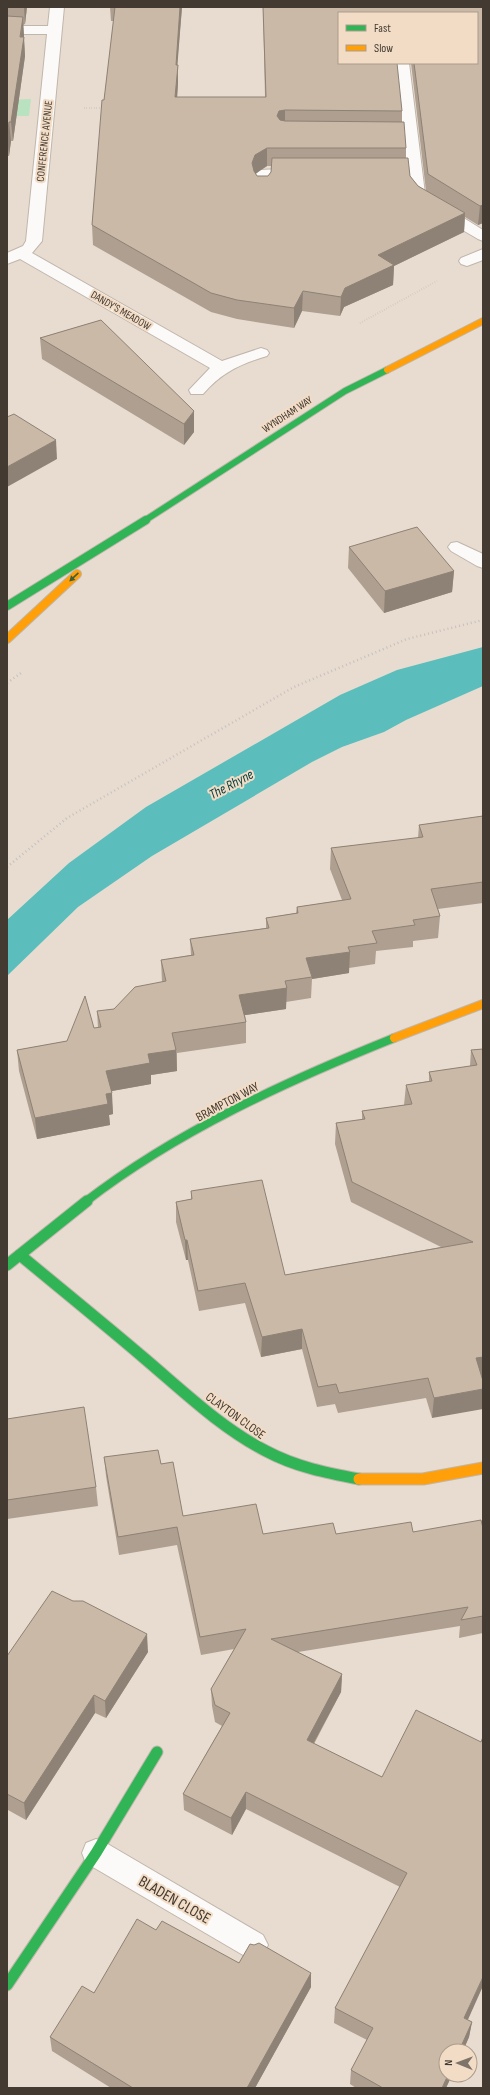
<svg xmlns="http://www.w3.org/2000/svg" width="490" height="2095" font-family="'Sofia Sans Condensed',sans-serif">
<style>
.green{fill:#b9e3c0}
.water{fill:#5bbebc}
.lines{fill:none;stroke-linecap:round;stroke-linejoin:round}
.lane-casing{stroke:#bfb6ac;stroke-width:2}
.street-casing{stroke:#bfb6ac;stroke-width:2}
.fast-far2-casing{stroke:#bfb6ac;stroke-width:8}
.fast-far1-casing{stroke:#bfb6ac;stroke-width:10}
.fast-casing{stroke:#bfb6ac;stroke-width:13}
.slow-far2-casing{stroke:#bfb6ac;stroke-width:8}
.slow-far1-casing{stroke:#bfb6ac;stroke-width:10}
.slow-casing{stroke:#bfb6ac;stroke-width:13}
.path-far1{stroke:#c5c1bd;stroke-width:2;stroke-dasharray:0.5 2;stroke-linecap:butt}
.path{stroke:#c5c1bd;stroke-width:2.5;stroke-dasharray:1 3;stroke-linecap:butt}
.lane{fill:#fcfaf8;fill-rule:evenodd}
.street{fill:#fcfaf8;fill-rule:evenodd}
.fast-far2{stroke:#30b455;stroke-width:6}
.fast-far1{stroke:#30b455;stroke-width:8}
.fast{stroke:#30b455;stroke-width:11}
.slow-far2{stroke:#ff9f0a;stroke-width:6}
.slow-far1{stroke:#ff9f0a;stroke-width:8}
.slow{stroke:#ff9f0a;stroke-width:11}
.wall{fill:#ae9f90;fill-rule:evenodd}
.shaded-wall{fill:#8d8275}
.building{fill:#cab9a7;stroke:#8d8275}
.oneway{fill:#3d5f3c}
.labels{text-anchor:middle;stroke-width:4;stroke-linejoin:round;paint-order:stroke}
.far-street-label{font-size:11px;fill:#433b32;stroke:#f2dcc6}
.street-label{font-size:13px;fill:#433b32;stroke:#f2dcc6}
.water-label{font-size:14px;font-style:italic;fill:#003f40;stroke:#f2dcc6}
.near-street-label{font-size:16px;fill:#433b32;stroke:#f2dcc6}
</style>
<rect width="100%" height="100%" fill="#e8dcd0"/>
<path class="green" d="M31,99l-2,17h-22v-16z"/>
<path class="water" d="M483,647v39l-77,34 -22,12 -42,15 -30,15 -160,94 -74,51 -71,69v-56l62,-57 77,-56 194,-112 57,-25z"/>
<g class="lines">
<defs>
<path id="lane" d="M300,168l5,1 2,3 -2,3 -36,2v14l-2,3h-10l-2,-3v-16l5,-5z"/>
<g id="street">
<path d="M50,7h14l-22,234 -10,12 190,108 39,-13 6,2 2,3 -2,3c-27,8 -46,17 -64,38h-12l-2,-4 21,-22 -190,-109 -13,5v-11l16,-7 3,-5 21,-207h-40v-8h41z"/>
<path d="M395,63h14l16,131 58,36v11l-5,-2 -60,-35 -8,-9z"/>
<path d="M483,249v11l-16,6 -6,-2 -2,-3 2,-3z"/>
<path d="M457,542l26,12v14l-6,-2 -26,-15 -3,-4 3,-4z"/>
<path d="M96,1839l10,4 157,92 5,10 -5,10 -10,4 -10,-4 -157,-92 -4,-10 4,-10z"/>
</g>
<path id="fast-far2" d="M144,521l201,-130 42,-21"/>
<g id="fast-far1">
<path d="M7,606l139,-86"/>
<path d="M85,1202c92,-71 202,-121 309,-164"/>
</g>
<g id="fast">
<path d="M20,1255c41,34 83,68 124,103 39,33 77,70 122,93 30,16 61,22 93,28"/>
<path d="M7,1265l80,-64"/>
<path d="M7,1985l89,-132 61,-101"/>
</g>
<path id="slow-far2" d="M387,370l96,-49"/>
<g id="slow-far1">
<path d="M7,639l70,-65"/>
<path d="M394,1038l89,-34"/>
</g>
<path id="slow" d="M359,1479h64l60,-11"/>
</defs>
<use href="#lane" class="lane-casing"/>
<use href="#street" class="street-casing"/>
<use href="#fast-far2" class="fast-far2-casing"/>
<use href="#fast-far1" class="fast-far1-casing"/>
<use href="#fast" class="fast-casing"/>
<use href="#slow-far2" class="slow-far2-casing"/>
<use href="#slow-far1" class="slow-far1-casing"/>
<use href="#slow" class="slow-casing"/>
<g class="path-far1">
<path d="M84,108h19"/>
<path d="M360,323l77,-42"/>
</g>
<g class="path">
<path d="M7,683l14,-10"/>
<path d="M7,867l60,-49 227,-131 113,-48 76,-19"/>
</g>
<use href="#lane" class="lane"/>
<use href="#street" class="street"/>
<use href="#fast-far2" class="fast-far2"/>
<use href="#fast-far1" class="fast-far1"/>
<use href="#fast" class="fast"/>
<use href="#slow-far2" class="slow-far2"/>
<use href="#slow-far1" class="slow-far1"/>
<use href="#slow" class="slow"/>
</g>
<g class="wall">
<path d="M7,7h20l-2,17 -2,1 2,31 -12,85h-2l-2,15h-2z"/>
<path d="M110,7h72l-5,58 1,18 -1,14h88l-2,-90h220v216l-5,2 -13,-8 -1,15 -70,34 -1,19 -49,22 -4,9 -38,-5 -8,17 -57,-9 -26,-7 -118,-67 -1,-20 12,-125 10,-79h-3zM339,13l138,50h-66l15,128 -8,-5 -8,-10 -4,-18v-10l-4,-26v-11zM267,166h4v6l-3,4h-11l-2,-2z"/>
<path d="M101,320l93,112 -10,13 -142,-86 -2,-21z"/>
<path d="M349,547l105,24 -2,21 -68,21 -36,-45z"/>
<path d="M483,816v87l-45,6 2,7 -2,22 -25,3v6l-37,4 -1,13 -26,4v5l-37,6 -1,19 -25,4v7l-41,6 1,7v21l-69,10v18l-26,4v9l-40,7 2,23 -4,1 1,10 -73,14 -18,-68 -2,-21 50,-9 27,-13h4l-1,-17 17,-2 48,-27 -1,-22 30,-5 -1,-16 76,-11v-10l30,-5 1,-6 45,-7 -12,-31 1,-21 87,-10 1,-13z"/>
<path d="M483,1049l-1,328 -50,41 -6,-20 -88,15 -3,-9 -18,3 -15,-58 -41,8 -16,-54 -46,8 -11,-51h-2l-10,-38v-20l15,-3v-8l94,84 156,-28 -90,-45 -16,-58 1,-21 26,-3v-9l42,-6 2,-20 23,-4v-9l41,-6 1,-16z"/>
<path d="M7,1419l89,68 2,19 -91,13z"/>
<path d="M104,1457l57,7 22,52 80,18h73l77,-2 70,-4v105l-24,5 1,-12 -162,26 44,22 -1,18 -27,52 68,33 86,243 4,2 -3,15 -23,51h-90l-6,-4 1,-14 16,-30 -33,-17 1,-15 65,-121 -154,-78 -14,26 -48,-25 -1,-16 39,-68 -7,-4 -3,-16 -1,-17 23,-40 -33,6 -24,-110 -58,10 -13,-79z"/>
<path d="M148,1652l-42,66 -11,-5 -69,107 -18,-10 -1,1v-155z"/>
<path d="M156,1930l83,33 72,10v14l-56,101h-144l-59,-37 -2,-14z"/>
</g>
<g class="shaded-wall">
<path d="M24,7h3l-2,17z"/>
<path d="M180,7h2l-6,76v-18z"/>
<path d="M23,17l1,19 -2,12 2,-11 1,19 -12,85 -2,-19z"/>
<path d="M178,65v18l-2,33 -1,-19z"/>
<path d="M285,110v18l-8,-12 2,-5z"/>
<path d="M9,122l2,19 -2,15 -2,-19z"/>
<path d="M267,148v18l-12,8 -3,8v-19l3,-8z"/>
<path d="M483,205v18l-5,2 2,-19z"/>
<path d="M465,213l-1,19 -70,34 -1,19 -49,22 -4,9 1,-19 4,-9 33,-33z"/>
<path d="M303,291l-1,20 -8,17v-20z"/>
<path d="M194,411v21l-10,13v-21z"/>
<path d="M56,440l1,19 -50,28v-20z"/>
<path d="M454,571l-2,21 -68,21 1,-22z"/>
<path d="M350,952l-1,21 -37,6v-2l-6,-19z"/>
<path d="M287,988l-1,21 -47,7v-21z"/>
<path d="M176,1050l1,21 -26,4v9l-44,8 -1,-21 42,-17z"/>
<path d="M112,1093l1,21 -4,1 1,10 -73,14 -2,-21 71,-24z"/>
<path d="M185,1240h2l1,20h-2z"/>
<path d="M302,1329v20l-41,8 1,-20z"/>
<path d="M483,1357v20l-10,1 3,-20z"/>
<path d="M483,1389v20l-51,9 2,-20z"/>
<path d="M147,1634l1,18 -42,66 -1,-17z"/>
<path d="M342,1674l-1,18 -35,65 1,-17z"/>
<path d="M94,1695l1,18 -69,107 -2,-17z"/>
<path d="M246,1792v17l-14,26 -1,-17z"/>
<path d="M311,1973v14l-56,101h-8z"/>
<path d="M483,1977v9l-21,47 2,-15z"/>
<path d="M472,2022l-3,15 -6,14h-4z"/>
<path d="M448,2075h4l-6,13h-4z"/>
</g>
<g class="building">
<path d="M115,7h65l-4,58h2l-3,32h91l-3,-90h220v198l-3,1 -52,-32 -14,-111h63v-50h-138v50h58l5,48 -117,-1 -6,1 -2,5 3,4 5,1 119,1 2,26h-139l-12,7 -3,8 2,8 3,5h11l3,-4 1,-14h136l2,18 8,10 47,27 -87,42 16,10 -49,23 -4,9 -38,-6 -9,17 -57,-8 -26,-7 -119,-68 10,-125h2z"/>
<path d="M7,16l16,1 -3,20h4l-13,85h-2l-2,15z"/>
<path d="M101,320l93,91 -10,13 -144,-86z"/>
<path d="M14,414l42,26 -49,27v-50z"/>
<path d="M417,527l37,44 -69,20 -36,-44z"/>
<path d="M483,816v66l-52,7 9,27 -27,4 2,5 -43,6 5,12 -29,4 2,5 -44,6 6,19 -27,4 2,7 -48,7 7,27 -74,11 4,17 -28,4 2,9 -44,8 6,22 -6,1 2,10 -73,14 -18,-68 50,-9 18,-45 9,32 7,-1 -4,-16 17,-2 21,-22 31,-6 -5,-21 33,-5 -4,-16 79,-11 -3,-10 32,-5 -1,-6 54,-8 -20,-51 92,-11 -4,-12z"/>
<path d="M483,1049v308l-7,1 7,23v8l-49,9 -6,-20 -89,15 -3,-9 -18,3 -16,-58 -40,8 -17,-54 -47,8 -11,-51h-2l-9,-38 16,-3 -1,-8 71,-11 23,95 188,-33 -121,-60 -16,-59 29,-4 -3,-8 50,-7 -6,-19 26,-4 -3,-9 48,-7 -6,-15z"/>
<path d="M84,1407l12,80 -89,13v-81z"/>
<path d="M158,1450l3,14 12,-2 10,54 73,-12 7,30 70,-11 3,11 75,-12 2,10 68,-12 2,8v88l-22,4 7,-13 -197,32 71,35 -35,66 75,37 34,-67 65,32 2,-5v240l-19,41 8,4 -13,29h-13v24h2l-6,13h-59l-32,-18 22,-42 -38,-20 72,-135 -161,-81 -15,26 -48,-24 47,-81 -15,-8 -4,-16 35,-60 -46,8 -23,-110 -59,10 -14,-80z"/>
<path d="M52,1591l21,10h10l64,33 -42,67 -11,-6 -70,108 -17,-9v-138z"/>
<path d="M137,1919l19,11 6,-9 77,42 11,-19 4,1 5,-2 52,30 -64,115h-114l-83,-51 32,-51 12,7z"/>
</g>
<defs><path id="oneway-solid" d="M-6-.8H1V-3.2L6.5 0L1 3.2V.8H-6Z"/></defs>
<use class="oneway" href="#oneway-solid" transform="translate(74 577) rotate(137)"/>
<g class="labels">
<g class="far-street-label">
<text transform="translate(44 141) rotate(-84)" y="4">CONFERENCE AVENUE</text>
<text transform="translate(121 310) rotate(30)" y="4">DANDY'S MEADOW</text>
<text transform="translate(287 414) rotate(-33)" y="4">WYNDHAM WAY</text>
</g>
<g class="street-label">
<text transform="translate(227 1101) rotate(-28)" y="5">BRAMPTON WAY</text>
<text transform="translate(236 1415) rotate(36)" y="5">CLAYTON CLOSE</text>
</g>
<g class="water-label">
<text transform="translate(231 784) rotate(-28)" y="5">The Rhyne</text>
</g>
<g class="near-street-label">
<text transform="translate(175 1899) rotate(30)" y="6">BLADEN CLOSE</text>
</g>
</g>
<rect width="490" height="2095" fill="none" stroke="#433b32" stroke-width="16"/>
<rect x="338" y="12" width="140" height="52" fill="#f2dcc6" stroke="#ac9c8b"/>
<rect x="346" y="25" width="20" height="6" fill="#30b455" stroke="#ac9c8b"/>
<text x="374" y="32" font-size="12" fill="#433b32">Fast</text>
<rect x="346" y="45" width="20" height="6" fill="#ff9f0a" stroke="#ac9c8b"/>
<text x="374" y="52" font-size="12" fill="#433b32">Slow</text>
<g transform="translate(458 2063) rotate(271)"><circle r="19" fill="#f2dcc6" stroke="#ac9c8b"/>
<path d="M0-3L7 15L0 10L-7 15Z" fill="#7d7369"/>
<text y="-6" font-size="11" font-weight="bold" text-anchor="middle" fill="#433b32">N</text>
</g>
</svg>
